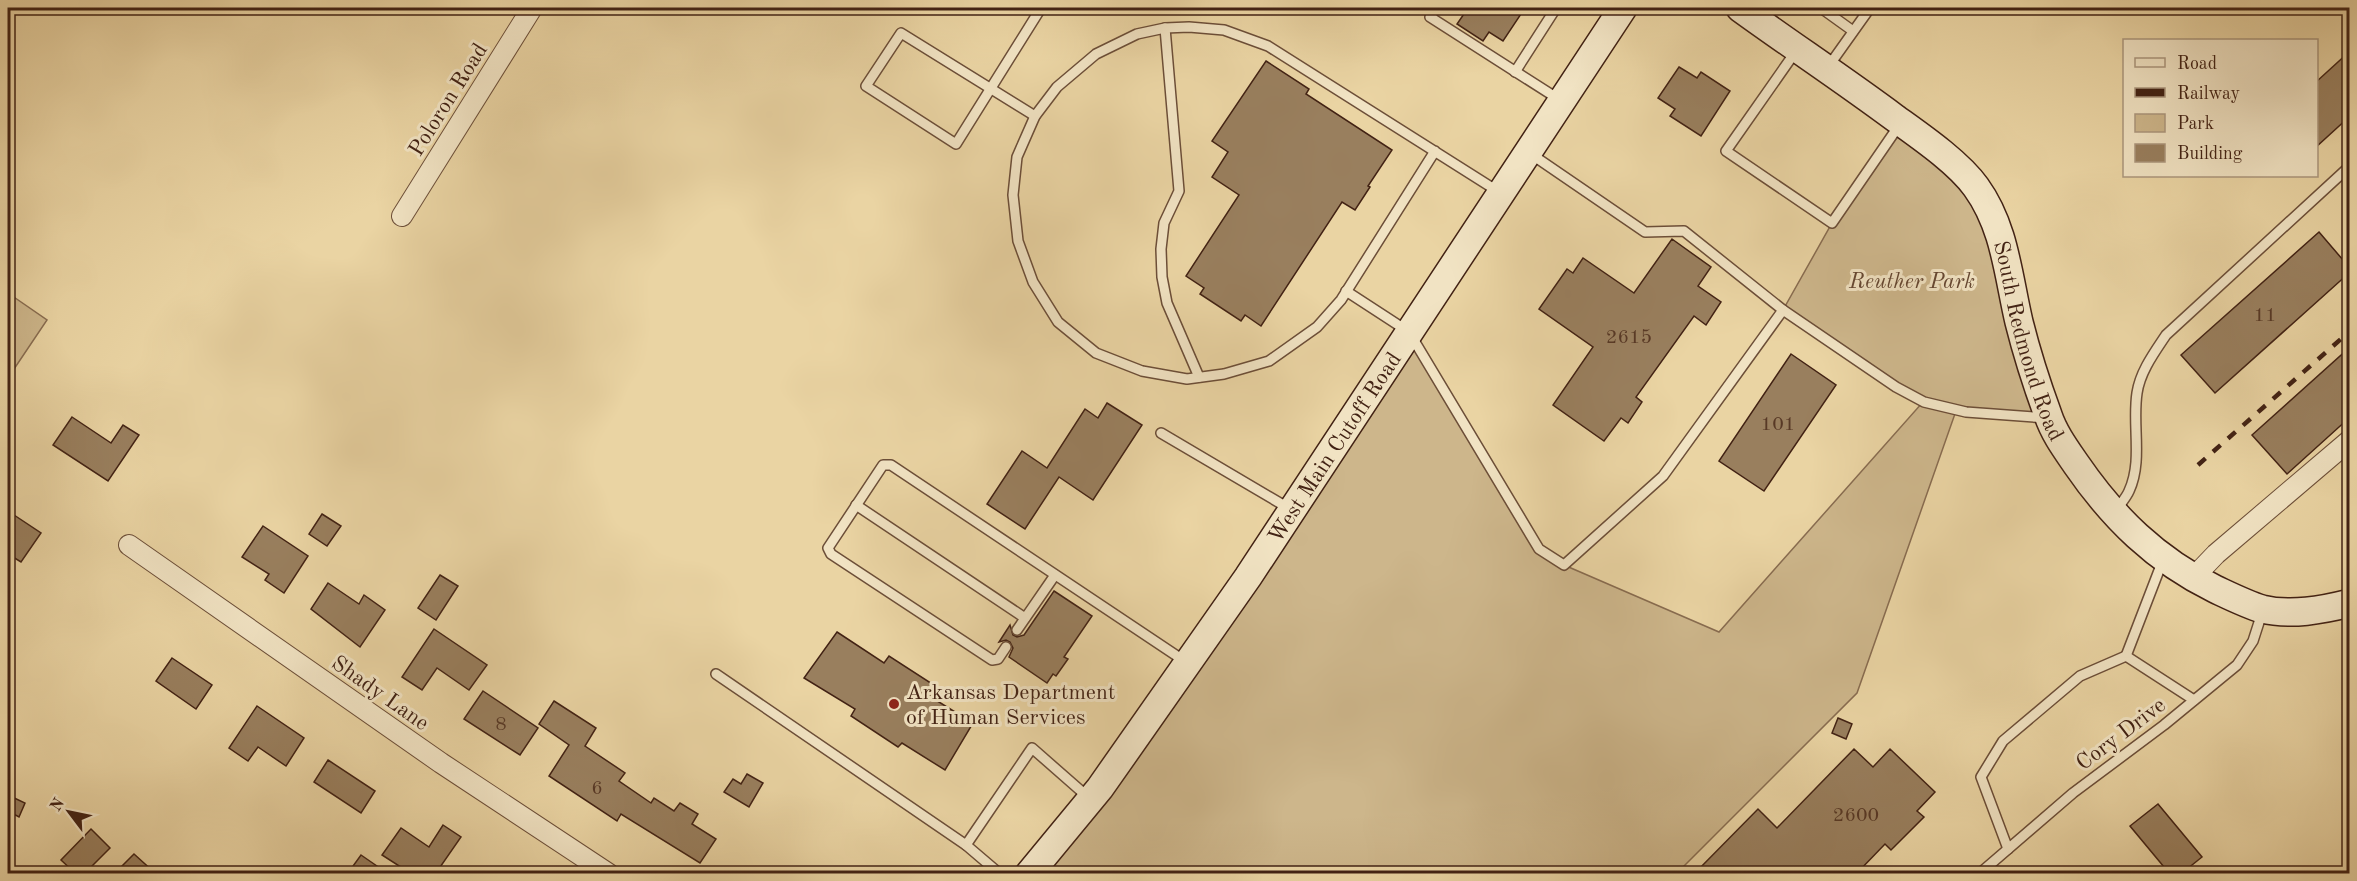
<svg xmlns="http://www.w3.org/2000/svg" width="2357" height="881" font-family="'Old Standard TT',serif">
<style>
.green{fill:#cdb68b;stroke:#886c50;stroke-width:1.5}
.building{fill:#997f5e;stroke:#422214;stroke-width:1.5}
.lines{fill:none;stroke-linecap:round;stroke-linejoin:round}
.lane-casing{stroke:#6c4e38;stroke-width:12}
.street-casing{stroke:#6c4e38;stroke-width:22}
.secondary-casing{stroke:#422214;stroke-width:30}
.lane{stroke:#f1e3c3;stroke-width:9}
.street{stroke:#f1e3c3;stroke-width:20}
.secondary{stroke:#f1e3c3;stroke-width:27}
.rail{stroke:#422214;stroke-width:4.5;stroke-dasharray:10 10;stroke-linecap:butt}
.poi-dot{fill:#8f2418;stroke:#f1e3c3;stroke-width:2}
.labels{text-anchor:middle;stroke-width:6;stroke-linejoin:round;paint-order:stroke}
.number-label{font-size:20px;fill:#583926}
.street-label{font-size:22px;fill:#422214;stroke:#f1e3c3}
.park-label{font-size:22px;font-style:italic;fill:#654732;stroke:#f1e3c3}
.poi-label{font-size:22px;fill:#422214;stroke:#f1e3c3;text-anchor:start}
</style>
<rect width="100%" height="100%" fill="#ead4a3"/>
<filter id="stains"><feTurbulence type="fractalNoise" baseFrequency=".00333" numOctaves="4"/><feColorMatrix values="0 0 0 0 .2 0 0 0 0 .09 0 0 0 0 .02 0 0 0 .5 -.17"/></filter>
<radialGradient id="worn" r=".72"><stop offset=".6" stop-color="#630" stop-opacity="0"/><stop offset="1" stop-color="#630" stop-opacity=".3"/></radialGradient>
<g class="green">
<path d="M1901,122l71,59 77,237 -92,-10 -100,285 -180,180 -648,1 380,-542 130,217 25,16 155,67 204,-230 -140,-92 49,-87z"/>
<path d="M8,293l39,27 -39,58z"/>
</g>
<g class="building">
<path d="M1468,8h57l-22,33 -14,-9 -6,9 -26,-17z"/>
<path d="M2349,52v65l-33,30v-65z"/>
<path d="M1266,61l43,28 -3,5 86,56 -24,36 2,1 -15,23 -13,-8 -81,124 -16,-11 -4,6 -41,-27 4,-6 -18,-12 53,-81 -27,-18 16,-25 -16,-11z"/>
<path d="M1679,67l18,11 4,-6 29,19 -29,45 -31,-20 5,-7 -17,-11z"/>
<path d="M2319,232l30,35v6l-134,120 -34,-38z"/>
<path d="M1672,239l39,28 -13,19 23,16 -15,23 -12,-9 -58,81 6,5 -14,21 -7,-5 -17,23 -51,-36 40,-58 -54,-38 28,-40 6,4 10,-15 51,35z"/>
<path d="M2349,348v70l-62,56 -35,-39z"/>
<path d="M1791,354l45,31 -72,106 -45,-30z"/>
<path d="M1107,403l35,22 -49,75 -34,-23 -34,52 -38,-25 35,-53 25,17 38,-59 13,9z"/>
<path d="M72,417l39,26 12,-18 16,10 -31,46 -55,-36z"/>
<path d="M8,511l33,22 -20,29 -13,-8z"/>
<path d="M322,514l19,12 -14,20 -18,-12z"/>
<path d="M263,526l45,30 -24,37 -19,-13 4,-6 -27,-17z"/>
<path d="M440,575l18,11 -22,34 -18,-12z"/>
<path d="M328,583l31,21 5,-9 21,15 -25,37 -49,-38z"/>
<path d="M1054,591l38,25 -28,41 4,2 -12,17 -3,-2 -6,9 -38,-26 4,-9 -3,-6 -4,-2 -7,2 11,-17 3,10 4,2 7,-2z"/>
<path d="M434,629l53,36 -18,25 -32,-22 -15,22 -20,-13z"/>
<path d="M837,632l47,31 5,-7 51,33 -6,10 39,24 -28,47 -43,-27 -4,4 -47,-31 4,-7 -51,-31z"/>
<path d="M172,658l40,27 -16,24 -40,-28z"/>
<path d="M483,691l55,37 -18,27 -56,-36z"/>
<path d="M554,701l42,27 -11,18 40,27 -6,8 32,22 3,-5 20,13 6,-8 18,11 -6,10 24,15 -16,24 -79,-49 -4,7 -68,-45 20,-31 -30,-21z"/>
<path d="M257,706l47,32 -18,28 -28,-19 -10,14 -19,-13z"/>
<path d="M1838,718l14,6 -6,15 -14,-6z"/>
<path d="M1854,749l19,18 17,-18 45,43 -18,19 7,6 -33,33 -6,-6 -28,29h-162l63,-64 19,19z"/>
<path d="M328,760l47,31 -14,22 -47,-31z"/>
<path d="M747,774l16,9 -14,24 -25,-15 9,-13 8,5z"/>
<path d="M8,795l17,8 -6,14 -11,-6z"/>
<path d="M2158,804l44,53 -20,16h-13l-39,-47z"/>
<path d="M443,825l18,12 -25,36h-26l-28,-18 19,-27 28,19z"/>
<path d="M91,829l19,19 -25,25h-10l-14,-13z"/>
<path d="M134,854l21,19h-40z"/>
<path d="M361,855l26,18h-39z"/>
</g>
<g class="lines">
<defs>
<g id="lane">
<path d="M1436,8l-6,9 130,83"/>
<path d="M1821,8l32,23"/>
<path d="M1165,28l14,163 -15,32 -3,26 1,28 5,26 32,74"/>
<path d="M1796,51l-70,100 106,72 68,-99"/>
<path d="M1828,67l42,-59"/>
<path d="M1515,72l41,-64"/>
<path d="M1035,116l-134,-83 -35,53 90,58 85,-136"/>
<path d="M1435,151l-94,149 -24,27 -48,34 -45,13 -37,5 -45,-8 -46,-18 -38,-31 -25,-40 -15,-41 -5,-46 4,-38 18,-41 22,-29 39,-33 41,-20 28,-6 24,-1 35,3 44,16 231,146"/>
<path d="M1346,291l63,41 130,217 25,16 99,-89 120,-166 -99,-79 -39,1 -114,-78"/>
<path d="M1783,310l113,77 28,15 42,10 80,6"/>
<path d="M1161,433l129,76"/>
<path d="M856,505l169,113"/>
<path d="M2116,511c4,-7 10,-13 13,-20 14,-30 3,-66 8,-98 3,-21 17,-40 29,-58l184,-169"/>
<path d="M1017,630l38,-55"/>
<path d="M1006,647l-8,12 -6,1 -161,-106 -3,-6 55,-83h8l295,197"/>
<path d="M2126,656l37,-96"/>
<path d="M716,674l250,171 34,29"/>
<path d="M966,845l66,-97 57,50"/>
<path d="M2008,849l-27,-72 22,-36 77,-65 46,-20 68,44"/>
<path d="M1979,874l94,-81 91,-68 73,-60 16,-24 9,-28"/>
</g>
<g id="street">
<path d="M402,216l130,-208"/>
<path d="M129,545l312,218 168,111"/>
<path d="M2193,578l23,-24 134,-114"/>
</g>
<g id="secondary">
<path id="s1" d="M1740,8c51,37 104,72 155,110 25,18 63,44 81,69 29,40 32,88 43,135 8,32 18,63 29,93 6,18 17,33 28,49 37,54 80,96 139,125 15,7 31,15 47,20 29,7 60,1 88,-6"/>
<path id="s2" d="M1029,874l71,-86 148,-211 375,-569"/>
</g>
</defs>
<use href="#lane" class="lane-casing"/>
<use href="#street" class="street-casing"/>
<use href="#secondary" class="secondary-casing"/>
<use href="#lane" class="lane"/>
<use href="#street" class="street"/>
<use href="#secondary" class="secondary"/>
<path class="rail" d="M2198,465l152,-134"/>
</g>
<circle class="poi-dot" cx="894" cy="704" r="6"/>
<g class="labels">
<g class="number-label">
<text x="2265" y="321">11</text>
<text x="1629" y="343">2615</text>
<text x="1778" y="430">101</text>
<text x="501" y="730">8</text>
<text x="597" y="794">6</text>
<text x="1856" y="821">2600</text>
</g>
<g class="street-label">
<text transform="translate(447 99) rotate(-58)" y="8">Poloron Road</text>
<text dy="8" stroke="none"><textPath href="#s1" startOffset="460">South Redmond Road</textPath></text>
<text dy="8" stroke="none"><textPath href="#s2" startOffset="525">West Main Cutoff Road</textPath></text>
<text transform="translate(381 692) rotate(35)" y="8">Shady Lane</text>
<text transform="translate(2120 733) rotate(-37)" y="8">Cory Drive</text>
</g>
<g class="park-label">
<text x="1912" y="288">Reuther Park</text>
</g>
<g class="poi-label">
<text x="906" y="699">Arkansas Department<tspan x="906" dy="25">of Human Services</tspan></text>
</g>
</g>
<rect width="2357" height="881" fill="none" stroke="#ead4a3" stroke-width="30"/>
<rect x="9" y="9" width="2339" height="863" fill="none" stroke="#422214" stroke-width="3"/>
<rect x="15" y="15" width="2327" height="851" fill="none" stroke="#422214" stroke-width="1.5"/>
<rect x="2123" y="39" width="195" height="138" fill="#f1e3c3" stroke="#ab967d" stroke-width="1.5"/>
<rect x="2135" y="58" width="30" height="9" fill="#f1e3c3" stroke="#ab967d" stroke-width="1.5"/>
<text x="2177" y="69" font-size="18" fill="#422214">Road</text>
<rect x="2135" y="88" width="30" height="9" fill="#422214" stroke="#ab967d" stroke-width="1.5"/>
<text x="2177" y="99" font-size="18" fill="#422214">Railway</text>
<rect x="2135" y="114" width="30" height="18" fill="#cdb68b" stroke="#ab967d" stroke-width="1.5"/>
<text x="2177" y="129" font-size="18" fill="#422214">Park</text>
<rect x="2135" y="144" width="30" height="18" fill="#997f5e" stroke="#ab967d" stroke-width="1.5"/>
<text x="2177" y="159" font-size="18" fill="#422214">Building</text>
<g transform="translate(69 812) rotate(302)" stroke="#f1e3c3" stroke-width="4.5" paint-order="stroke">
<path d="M0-4.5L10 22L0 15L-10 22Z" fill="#422214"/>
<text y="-9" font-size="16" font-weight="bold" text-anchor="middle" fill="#422214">N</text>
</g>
<rect width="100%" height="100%" filter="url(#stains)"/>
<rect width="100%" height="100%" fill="url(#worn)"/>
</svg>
